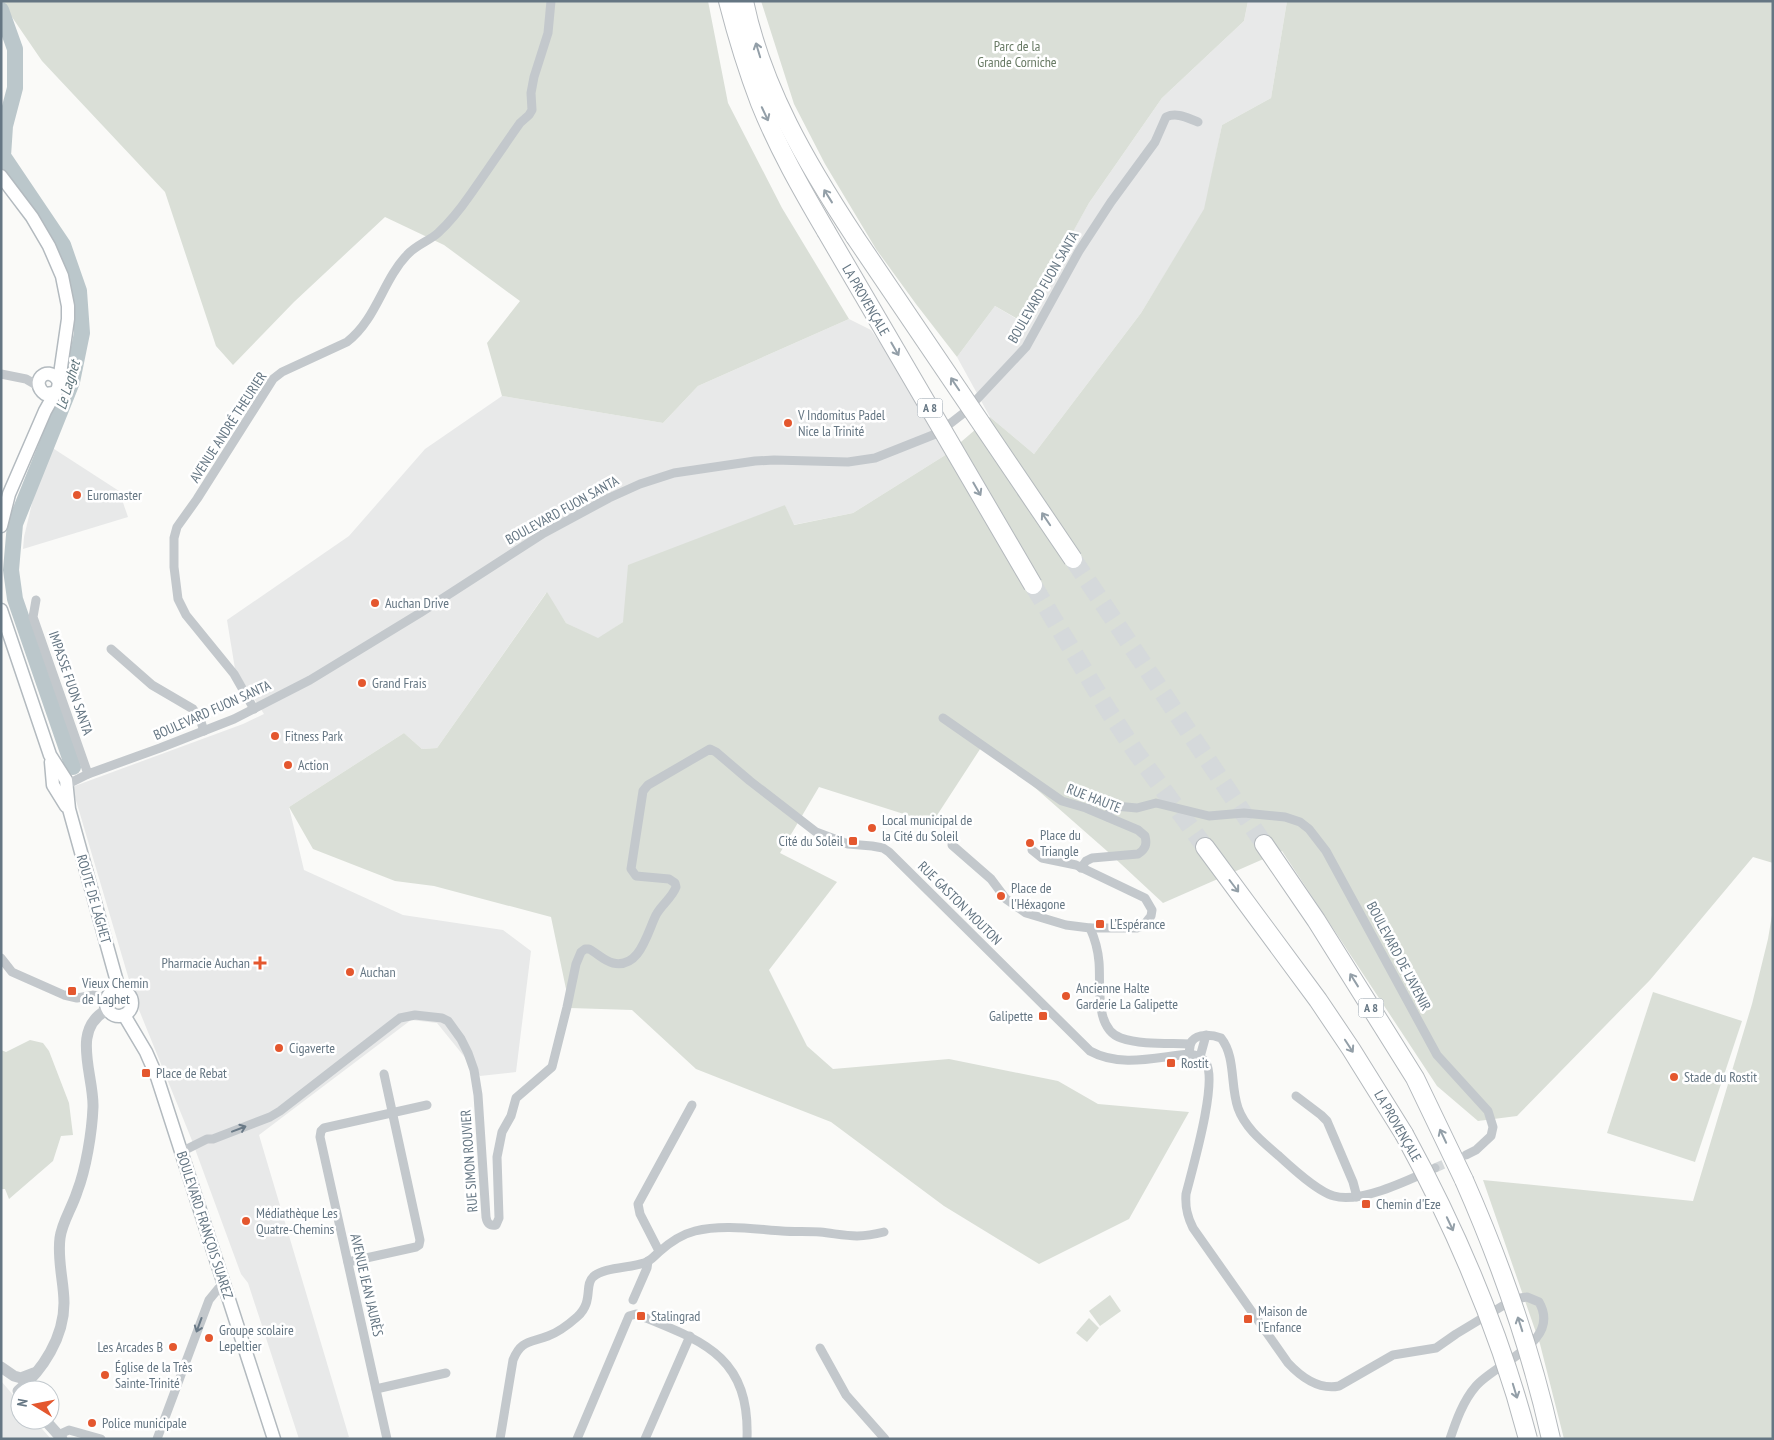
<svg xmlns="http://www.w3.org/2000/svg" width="1774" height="1440" font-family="'PT Sans Narrow',sans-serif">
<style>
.built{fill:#e8e9e9}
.green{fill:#dadfd7}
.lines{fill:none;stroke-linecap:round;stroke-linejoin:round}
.river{stroke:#bbc7cb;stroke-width:16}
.minor-tunnel{stroke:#d5d9db;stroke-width:9;stroke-dasharray:9 4.5;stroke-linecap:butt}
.motorway-tunnel{stroke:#d5d9db;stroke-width:18;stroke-dasharray:18 9;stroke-linecap:butt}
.secondary-casing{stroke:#b3babf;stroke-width:15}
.motorway-casing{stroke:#b4b9bd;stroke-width:20}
.minor{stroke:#c3c8cc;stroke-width:9}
.tertiary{stroke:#c3c8cc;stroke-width:11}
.secondary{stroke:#fff;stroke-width:12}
.motorway{stroke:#fff;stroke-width:18}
.motorway-bridge-casing{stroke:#b4b9bd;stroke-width:20;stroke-linecap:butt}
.motorway-bridge{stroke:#fff;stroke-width:18}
.oneway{stroke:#939fa8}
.oneway2{stroke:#6a7a87}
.poi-dot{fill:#e4572e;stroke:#fff;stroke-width:2}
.labels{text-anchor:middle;stroke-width:5;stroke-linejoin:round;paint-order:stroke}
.shield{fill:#fff;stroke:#939fa8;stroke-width:1}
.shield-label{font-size:12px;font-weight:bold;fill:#657683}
.park-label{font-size:14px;fill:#687a64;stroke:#fff}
.street-label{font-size:14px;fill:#657683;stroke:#fff}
.poi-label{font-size:14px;fill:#657683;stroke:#fff;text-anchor:start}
.water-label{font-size:15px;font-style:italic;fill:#60757c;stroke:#fff}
</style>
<rect width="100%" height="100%" fill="#fafaf8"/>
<g class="built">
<path d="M1248,1h39l-16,97 -49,27 -17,84 -64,104 -107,141 -44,-37 -33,-60 38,-51 27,16 67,-119 73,-105 82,-77z"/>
<path d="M849,319l22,11 39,56 37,68 -94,59 -60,12 -8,-20 -162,117 -25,17 -32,-16 -20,-30 -109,155 -15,1 -18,-16 -115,74 15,63 99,45 100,15 28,21 -15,121 -36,4 -43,-53 -26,-3 -152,115 90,302 -6,2h-44l-51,-156 -7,-9 -50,-136 -56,-138 -63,-213 171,-63 21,-10 -29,-45 -8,-49 122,-84 76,-87 77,-53 161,27 35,-37z"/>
<path d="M51,447l68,44 9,26 -105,32 1,-12 9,-38z"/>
<path d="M1,1381l19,22v17h14l17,19h-50z"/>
</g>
<g class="green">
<path d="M1,1h707l20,102 54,105 67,111 -151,67 -35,37 -161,-27 -15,-53 33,-42 -76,-56 -59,-28 -91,85 -61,63 -17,-19 -51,-154 -123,-131z"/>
<path d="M761,1h487l-4,20 -82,77 -73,105 -66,119 -28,-16 -38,51 -41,-53 -40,-55 -51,-85 -31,-60z"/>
<path d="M1287,1h486v862l-20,-6 -103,123 -133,136 -39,5 -41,-35 -155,-235 -119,52 -56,-52 -123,-108 -52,80 -113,-36 -39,66 57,29 -68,88 38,76 26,23 116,-10 109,22 40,23 91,8 -60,107 -90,45 -95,-58 -113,-84 -135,-53 -64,-59 -62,-2 -19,-91 -117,-31 -39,-5 -82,-32 -24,-42 115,-74 18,16 15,-1 110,-156 19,31 32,15 25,-16 5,-57 157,-60 9,20 59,-12 94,-59 43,-37 44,37 107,-141 63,-104 18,-84 49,-27z"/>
<path d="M1773,909v530h-209l-24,-95 -57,-164 210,21 59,-197 16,-65z"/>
<path d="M1653,992l89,29 -47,141 -88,-29z"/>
<path d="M30,1040l13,3 6,8 20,52 4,32 -12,1 -8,25 -44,38 -4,-10h-4v-139l5,2z"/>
<path d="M1110,1295l11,16 -21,15 -11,-15z"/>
<path d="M1089,1318l10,10 -12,14 -11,-9z"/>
</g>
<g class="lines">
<path class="river" d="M1,10l14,39v39l-10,38 -2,30 60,89 16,46 3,42 -10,49 -57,142 -4,46 4,29 58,168"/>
<path class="minor-tunnel" d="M1435,1168l21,-9"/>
<g class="motorway-tunnel">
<path d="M1073,559l191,285"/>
<path d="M1033,585l75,125 27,41 70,96"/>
</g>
<defs>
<g id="secondary">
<path d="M1,176l31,41 17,29 13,30 6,30v13l-10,69 -13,23 -36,83 -8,32"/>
<path d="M54,393l-9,1c-16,-12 2,-30 13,-14"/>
<path d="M1,610l49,145 16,25 3,29 50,180"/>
<path d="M51,762l2,23 13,21"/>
<circle cx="119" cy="1003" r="13"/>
<path d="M124,1015l22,37 11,25 117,362"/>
</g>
<g id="motorway">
<path d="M728,1c9,35 19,68 32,102 18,45 42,87 66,128"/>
<path d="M744,1c18,87 63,163 111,236"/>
<path d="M1264,844l52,76 99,158 49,102"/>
<path d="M1205,847l113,153 33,49 53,85"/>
</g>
</defs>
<use href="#secondary" class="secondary-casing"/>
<use href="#motorway" class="motorway-casing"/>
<g class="minor">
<path d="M1,374l25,5 12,7"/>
<path d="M36,600l-3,17 55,157"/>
<path d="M111,649l41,36 41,24 7,10 4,12"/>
<path d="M254,709l-20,-35 -48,-59 -8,-16 -4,-32v-29l3,-11 20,-28 76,-120 9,-7 65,-30c29,-22 36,-62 60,-87 9,-10 22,-14 31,-22 12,-11 23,-25 32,-38 17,-24 33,-48 50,-72l9,-8 3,-5 -1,-17 3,-16 14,-44 3,-32"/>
<path d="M943,718l119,83 24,7 52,22 7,6c2,8 1,13 -7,18l-46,4 -6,3 -5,7"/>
<path d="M66,785l22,-11 72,-26 74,-29 76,-39 110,-67 124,-80 65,-35 31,-14 34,-11 81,-12 19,-1 74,2 27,-4 63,-25 27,-21 61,-65 53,-96 32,-49 44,-60 11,-25c11,-5 21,1 32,5"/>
<path d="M1108,817l2,-6 5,-5 22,2 19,-5 53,13 35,-3 41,4 15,5 9,7 17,22 111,204 51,56 5,16 -2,9 -15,14 -10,5"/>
<path d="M952,845l39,34 15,20 20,14 40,12 24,3h47l6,-2 8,-10 1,-6 -7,-12 -69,-33 -34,-7 -10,-8"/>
<path d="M1090,928c5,11 8,22 9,34 2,23 -5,67 22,76 20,7 48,5 69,6"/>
<path d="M1,958l11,14 52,23 13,3 17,-3 12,4"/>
<path d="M1189,1054c1,-4 0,-9 3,-13 6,-8 21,-6 29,-3 15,19 9,47 17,70 7,20 25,34 41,48 13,12 39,36 55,40 26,8 77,-17 101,-28"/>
<path d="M1200,1057l6,-22"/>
<path d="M1296,1096l25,19 6,6 26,61 4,15"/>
<path d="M181,1152l26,-13h6l57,-22 10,-6 120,-93 15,-3 27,3 6,3 13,18 7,14 6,17 4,25 8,122c1,6 3,9 10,8l3,-7 -2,-61 5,-25 9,-16 5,-18 36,-31 15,-60 9,-43 5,-12 4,-3h4c8,4 15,12 24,14 27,6 34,-30 43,-48 5,-10 16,-17 20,-28l-1,-4 -6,-4 -33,-3 -5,-7 12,-78 5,-6 62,-36 6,3 34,29 66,51 32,12 24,2 11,2 6,4 201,199c31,17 66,6 99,3 7,1 14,3 17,9 12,19 -14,107 -20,131 -1,13 1,22 7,34l95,135c13,14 31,27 51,23l54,-31 43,-7 20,-14 58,-35 13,-2 12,5c23,40 -42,60 -63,84 -13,15 -20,35 -26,53"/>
<path d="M659,1251l-19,-37 -2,-10 54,-99"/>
<path d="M348,1262l68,-15 3,-2 1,-5 -36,-166"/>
<path d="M633,1300l14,-32 1,-7"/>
<path d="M820,1348l26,47 39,44"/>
<path d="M376,1389l70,-16"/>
<path d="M58,1435l11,-5 32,9"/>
<path d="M157,1439l52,-139 9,-11 7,-4"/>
<path d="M387,1439l-67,-302 1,-6 3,-3 103,-23"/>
<path d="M500,1439l13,-79c8,-20 17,-17 35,-24 11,-4 20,-11 29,-19 17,-15 7,-32 16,-40 10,-10 38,-9 51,-14 7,-2 10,-7 15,-11 10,-9 24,-18 36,-21 27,-7 59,-2 87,0 13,1 25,0 38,1 27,3 36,7 64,0"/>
<path d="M577,1439l52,-123 7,-2c66,27 114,41 111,125"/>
<path d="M645,1439l45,-103"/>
</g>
<g class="tertiary">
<path d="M1,1367l13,9 7,2 13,-5"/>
<path d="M18,1391c25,-21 46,-54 46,-88 0,-21 -7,-43 -4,-65 2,-16 12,-30 17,-46 9,-23 15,-60 16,-85 1,-32 -23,-78 14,-97"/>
<path d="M45,1420l17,19"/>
</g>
<use href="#secondary" class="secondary"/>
<use href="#motorway" class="motorway"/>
<defs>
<g id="motorway-bridge">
<path d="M826,231l207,354"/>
<path d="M855,237l218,322"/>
<path d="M1404,1134c53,97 96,198 124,305"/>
<path d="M1464,1180c37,84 67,169 87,259"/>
</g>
</defs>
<use href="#motorway-bridge" class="motorway-bridge-casing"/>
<use href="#motorway-bridge" class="motorway-bridge"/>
</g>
<defs><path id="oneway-shaft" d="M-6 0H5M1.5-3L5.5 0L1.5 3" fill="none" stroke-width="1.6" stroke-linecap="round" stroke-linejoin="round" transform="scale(1.25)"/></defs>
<g class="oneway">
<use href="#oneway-shaft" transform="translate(758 50) rotate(-107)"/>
<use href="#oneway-shaft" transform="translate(765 114) rotate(65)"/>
<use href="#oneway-shaft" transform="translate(828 196) rotate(-122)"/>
<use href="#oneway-shaft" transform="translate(895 349) rotate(60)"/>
<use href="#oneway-shaft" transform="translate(955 384) rotate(-124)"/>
<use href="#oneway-shaft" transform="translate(977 489) rotate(60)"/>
<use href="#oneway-shaft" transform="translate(1046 519) rotate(-124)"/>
<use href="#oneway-shaft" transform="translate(1234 886) rotate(53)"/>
<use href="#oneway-shaft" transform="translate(1354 980) rotate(-122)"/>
<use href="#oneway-shaft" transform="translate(1349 1046) rotate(57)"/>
<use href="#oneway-shaft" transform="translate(1443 1136) rotate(-115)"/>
<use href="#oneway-shaft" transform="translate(1450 1224) rotate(65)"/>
<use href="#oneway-shaft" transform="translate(1520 1324) rotate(-108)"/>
<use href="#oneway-shaft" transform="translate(1515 1391) rotate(73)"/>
</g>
<g class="oneway2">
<use href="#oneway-shaft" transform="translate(239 1129) rotate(-21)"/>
<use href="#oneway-shaft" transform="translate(199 1325) rotate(110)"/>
</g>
<g class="poi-dot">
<circle cx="788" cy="423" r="5"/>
<circle cx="77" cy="495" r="5"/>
<circle cx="375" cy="603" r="5"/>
<circle cx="362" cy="683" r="5"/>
<circle cx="275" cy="736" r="5"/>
<circle cx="288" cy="765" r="5"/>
<circle cx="872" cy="828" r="5"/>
<rect x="848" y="836" width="10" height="10" rx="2.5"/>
<circle cx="1030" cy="843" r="5"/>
<circle cx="1001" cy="896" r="5"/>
<rect x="1095" y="919" width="10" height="10" rx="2.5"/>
<path d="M257.5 955.5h5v5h5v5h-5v5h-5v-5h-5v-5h5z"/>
<circle cx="350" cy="972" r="5"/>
<rect x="67" y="986" width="10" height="10" rx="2.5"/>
<circle cx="1066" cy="996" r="5"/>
<rect x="1038" y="1011" width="10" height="10" rx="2.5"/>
<circle cx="279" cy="1048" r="5"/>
<rect x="1166" y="1058" width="10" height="10" rx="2.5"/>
<rect x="141" y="1068" width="10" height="10" rx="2.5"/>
<circle cx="1674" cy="1077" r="5"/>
<rect x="1361" y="1199" width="10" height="10" rx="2.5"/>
<circle cx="246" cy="1221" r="5"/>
<rect x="636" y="1311" width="10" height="10" rx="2.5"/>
<rect x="1243" y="1314" width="10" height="10" rx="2.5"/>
<circle cx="209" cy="1338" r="5"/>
<circle cx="173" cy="1347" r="5"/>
<circle cx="105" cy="1375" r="5"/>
<circle cx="92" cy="1423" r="5"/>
</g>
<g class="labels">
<g class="shield">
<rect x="917.5" y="398.5" width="25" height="19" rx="4"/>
<rect x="1358.5" y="998.5" width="25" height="19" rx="4"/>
</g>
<g class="shield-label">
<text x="930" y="412">A 8</text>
<text x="1371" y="1012">A 8</text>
</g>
<g class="park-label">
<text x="1017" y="51">Parc de la<tspan x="1017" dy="16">Grande Corniche</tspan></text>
</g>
<g class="street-label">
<text transform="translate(1043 287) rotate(-60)" y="5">BOULEVARD FUON SANTA</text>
<text transform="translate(866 300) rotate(60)" y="5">LA PROVENÇALE</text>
<text transform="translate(228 427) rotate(-57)" y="5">AVENUE ANDRÉ THEURIER</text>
<text transform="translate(562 510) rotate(-29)" y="5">BOULEVARD FUON SANTA</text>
<text transform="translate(71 683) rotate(71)" y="5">IMPASSE FUON SANTA</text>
<text transform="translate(212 710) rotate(-24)" y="5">BOULEVARD FUON SANTA</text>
<text transform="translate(1094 798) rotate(21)" y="5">RUE HAUTE</text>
<text transform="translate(94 899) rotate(74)" y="5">ROUTE DE LAGHET</text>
<text transform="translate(960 903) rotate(45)" y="5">RUE GASTON MOUTON</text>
<text transform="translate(1399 956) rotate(62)" y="5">BOULEVARD DE L'AVENIR</text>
<text transform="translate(1398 1126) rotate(60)" y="5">LA PROVENÇALE</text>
<text transform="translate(469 1161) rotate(-94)" y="5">RUE SIMON ROUVIER</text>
<text transform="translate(205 1225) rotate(72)" y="5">BOULEVARD FRANÇOIS SUAREZ</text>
<text transform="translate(367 1285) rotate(77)" y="5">AVENUE JEAN JAURÈS</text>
</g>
<g class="poi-label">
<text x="798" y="420">V Indomitus Padel<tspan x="798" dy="16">Nice la Trinité</tspan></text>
<text x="87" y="500">Euromaster</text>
<text x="385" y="608">Auchan Drive</text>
<text x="372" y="688">Grand Frais</text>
<text x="285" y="741">Fitness Park</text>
<text x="298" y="770">Action</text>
<text x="882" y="825">Local municipal de<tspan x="882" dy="16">la Cité du Soleil</tspan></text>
<text x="1040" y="840">Place du<tspan x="1040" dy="16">Triangle</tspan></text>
<text x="843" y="846" text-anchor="end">Cité du Soleil</text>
<text x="1011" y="893">Place de<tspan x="1011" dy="16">l'Héxagone</tspan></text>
<text x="1110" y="929">L’Espérance</text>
<text x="250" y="968" text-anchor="end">Pharmacie Auchan</text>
<text x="360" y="977">Auchan</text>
<text x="82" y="988">Vieux Chemin<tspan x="82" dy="16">de Laghet</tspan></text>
<text x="1076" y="993">Ancienne Halte<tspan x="1076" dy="16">Garderie La Galipette</tspan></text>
<text x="1033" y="1021" text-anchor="end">Galipette</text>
<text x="289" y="1053">Cigaverte</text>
<text x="1181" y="1068">Rostit</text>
<text x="156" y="1078">Place de Rebat</text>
<text x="1684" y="1082">Stade du Rostit</text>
<text x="1376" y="1209">Chemin d'Eze</text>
<text x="256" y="1218">Médiathèque Les<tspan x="256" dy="16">Quatre-Chemins</tspan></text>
<text x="1258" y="1316">Maison de<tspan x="1258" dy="16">l’Enfance</tspan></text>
<text x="651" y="1321">Stalingrad</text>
<text x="219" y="1335">Groupe scolaire<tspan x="219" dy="16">Lepeltier</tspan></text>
<text x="163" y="1352" text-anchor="end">Les Arcades B</text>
<text x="115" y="1372">Église de la Très<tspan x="115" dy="16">Sainte-Trinité</tspan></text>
<text x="102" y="1428">Police municipale</text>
</g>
<g class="water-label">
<text transform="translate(68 385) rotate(-73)" y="5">Le Laghet</text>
</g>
</g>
<rect width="1774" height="1440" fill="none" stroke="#657683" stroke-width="5"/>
<g transform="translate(35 1405) rotate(280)"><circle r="24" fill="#ffffff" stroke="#c1c8cd"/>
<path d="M0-4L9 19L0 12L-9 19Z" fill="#e4572e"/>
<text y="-8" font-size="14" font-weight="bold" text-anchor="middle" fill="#657683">N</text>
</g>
</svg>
